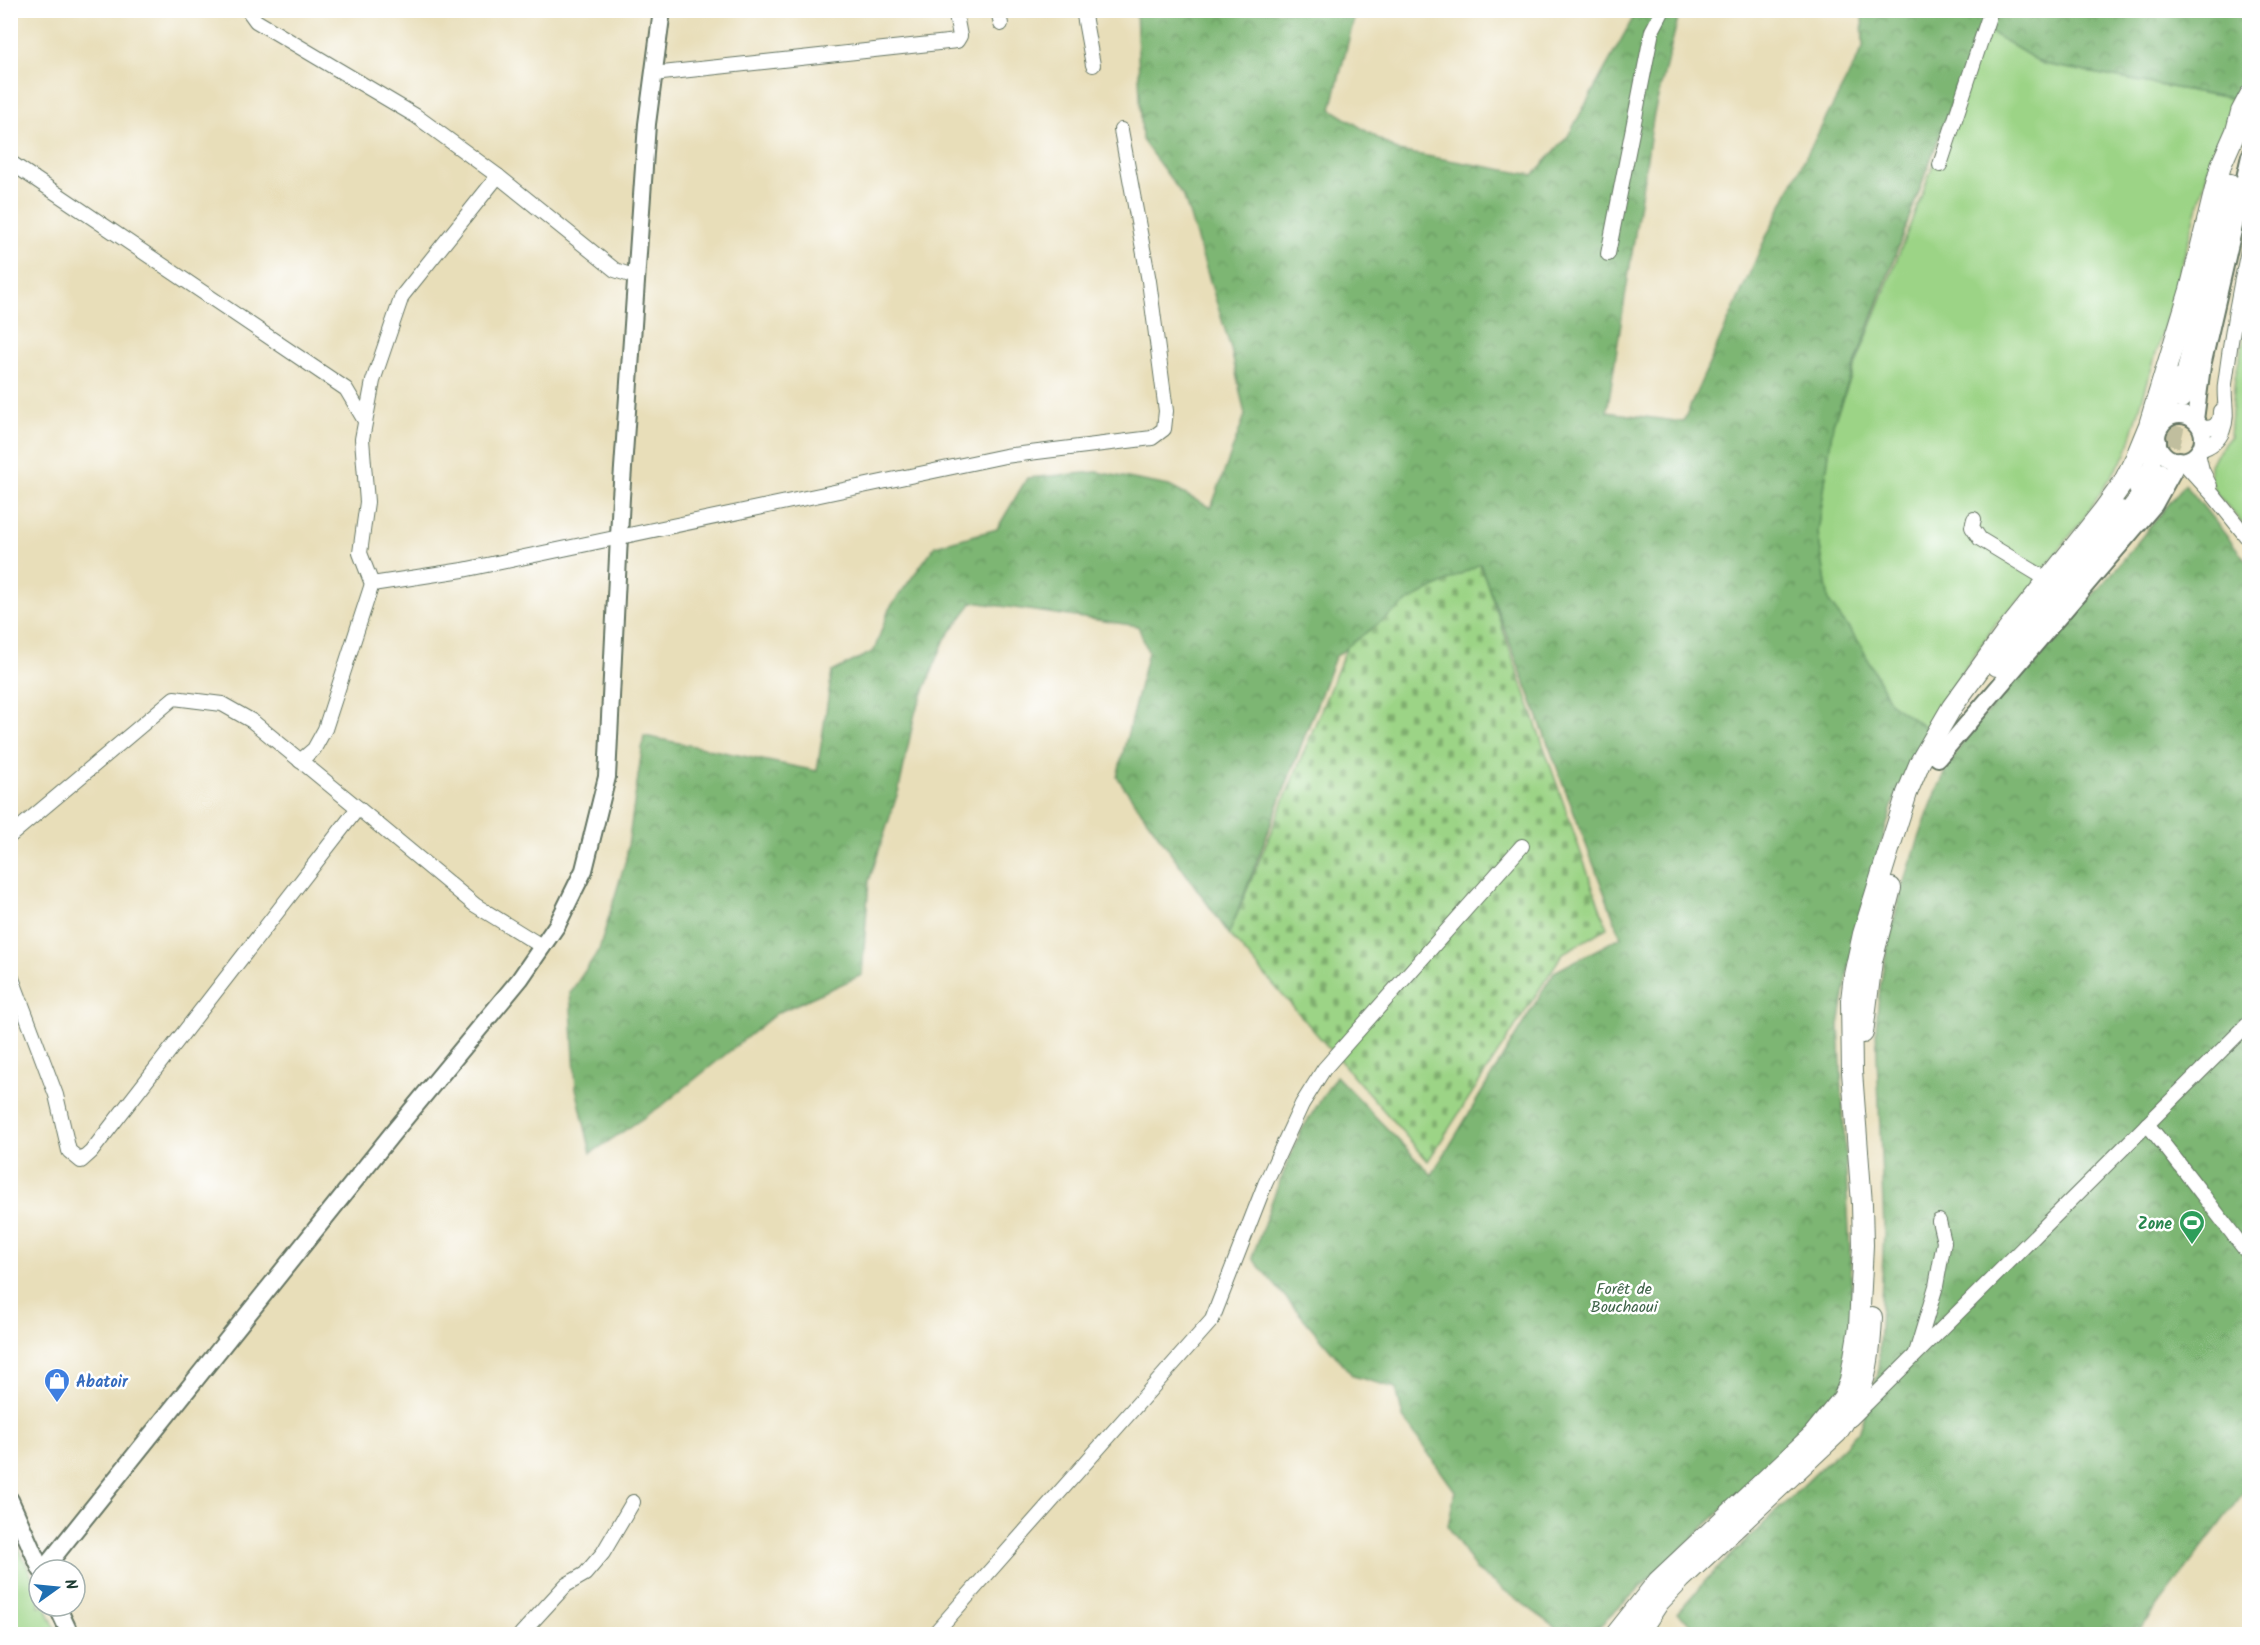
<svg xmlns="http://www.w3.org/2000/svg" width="2260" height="1645" font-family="Kalam,sans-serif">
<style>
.grass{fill:#9cd486;stroke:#5e885d;stroke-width:1.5}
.forest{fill:url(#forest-crowns);stroke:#4e7a54;stroke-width:1.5}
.cemetery{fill:url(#cemetery-stones);stroke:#5e885d;stroke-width:1.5}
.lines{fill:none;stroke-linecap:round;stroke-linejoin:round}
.highway-tunnel{stroke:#c0be9e;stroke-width:20;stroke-dasharray:20 10;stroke-linecap:butt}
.minor-casing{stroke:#657563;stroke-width:16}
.major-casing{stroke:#657563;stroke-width:20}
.highway-casing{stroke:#657563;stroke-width:22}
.minor{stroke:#fff;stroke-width:14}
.major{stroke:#fff;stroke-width:16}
.highway{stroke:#fff;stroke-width:20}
.labels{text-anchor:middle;stroke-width:5;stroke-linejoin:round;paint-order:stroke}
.leisure-label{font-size:16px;font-weight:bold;fill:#27864d;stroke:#fff;text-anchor:end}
.park-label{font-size:16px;fill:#3e6348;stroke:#fff}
.shop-label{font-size:16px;font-weight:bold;fill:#366cbe;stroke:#fff;text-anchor:start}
</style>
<defs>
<pattern id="forest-crowns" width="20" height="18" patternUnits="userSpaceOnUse" patternTransform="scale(1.5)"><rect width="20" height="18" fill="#7db673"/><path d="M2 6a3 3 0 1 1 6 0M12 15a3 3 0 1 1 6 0" fill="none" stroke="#66955f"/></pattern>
<pattern id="cemetery-stones" width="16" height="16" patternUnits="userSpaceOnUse" patternTransform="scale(1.5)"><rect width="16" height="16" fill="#9cd486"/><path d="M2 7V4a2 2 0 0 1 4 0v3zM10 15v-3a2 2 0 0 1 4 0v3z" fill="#7fad6e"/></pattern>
</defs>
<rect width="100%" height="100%" fill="#fff"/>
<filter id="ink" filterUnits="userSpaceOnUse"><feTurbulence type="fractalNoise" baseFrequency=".0167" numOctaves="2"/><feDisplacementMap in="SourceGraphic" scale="12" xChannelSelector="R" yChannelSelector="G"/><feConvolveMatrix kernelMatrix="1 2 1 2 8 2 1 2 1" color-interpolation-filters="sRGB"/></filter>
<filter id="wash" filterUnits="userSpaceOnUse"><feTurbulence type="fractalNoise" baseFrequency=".008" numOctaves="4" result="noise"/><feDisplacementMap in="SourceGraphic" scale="24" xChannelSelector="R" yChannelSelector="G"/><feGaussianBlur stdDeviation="1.35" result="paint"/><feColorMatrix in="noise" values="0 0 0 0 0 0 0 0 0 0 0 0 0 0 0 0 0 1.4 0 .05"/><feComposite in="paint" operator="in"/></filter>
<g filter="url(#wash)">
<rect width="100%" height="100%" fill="#e8deb9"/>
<g class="grass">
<path d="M1986,29l57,35 198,36 -27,49 -48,171 -40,134 -42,64 -37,47 -13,20 -37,37 -42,61 -25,48 -40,-28 -30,-59 -31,-42 -11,-69 15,-109z"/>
<path d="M2249,320v211l-32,-37 -7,-15v-14l5,-10 15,-18 5,-60z"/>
<path d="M10,1528l29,64v14h6l13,28h-47z"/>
</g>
<g class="forest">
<path d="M1136,11h220l-25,98 67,42 135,24 35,-39 69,-125h43l-26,102 -47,299 76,10 82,-183 39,-79 59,-112 -1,-37h387v76l-8,13 -198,-36 -63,-38 -147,398 -15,109 11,69 31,42 30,59 40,28 -37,72 -40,140 -14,82 15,311 -5,39 -22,36 -236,223h-26l-89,-64 -28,-44 7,-35 -52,-73 -7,-30 -43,-12 -101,-118 21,-60 28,-67 35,-55 96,99 122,-203 67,-35 -141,-373 -71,37 -74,56 -106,277 -112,-157 31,-125 -10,-26 -165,-24 -28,37 -30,74 -16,76 -30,92 -7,94 -85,38 -113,91 -73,49 -15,-65 -6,-95 29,-43 27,-91 18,-123 173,35 15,-99 42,-21 15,-42 46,-63 62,-17 30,-51 70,-6 72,14 42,22 34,-93 -14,-66 -47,-152 -42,-57z"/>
<path d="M2185,484l64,80v921l-112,149h-434l-26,-21 30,-34 151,-147 20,-58 6,-144 -8,-200c3,-62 19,-122 39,-180 16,-47 29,-84 60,-124l135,-150z"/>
</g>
<path class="cemetery" d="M1480,564l127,364 -44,25 -135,208 -199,-227 118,-287 62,-46z"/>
</g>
<g filter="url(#ink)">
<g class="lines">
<path class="highway-tunnel" d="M2159,473l12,-32 10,-43"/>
<defs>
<g id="minor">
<path d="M248,10l8,11 160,95 82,60 117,94 21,7"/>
<path d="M998,10l3,14"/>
<path d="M1083,10l10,55"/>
<path d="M653,74l304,-33 3,-5 -5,-26"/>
<path d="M10,162l336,227 19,32"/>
<path d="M1940,165l51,-155"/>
<path d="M498,176l-96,120 -29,85 -11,58 5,63 -7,51 12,31 91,-14 542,-114 147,-18 12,-9 2,-18 -17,-130 -28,-151"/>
<path d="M1608,254l44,-223 11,-21"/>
<path d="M2201,427c13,3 19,-3 19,-16"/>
<path d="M2199,450c11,-3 20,-9 24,-20 6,-15 0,-31 2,-46 6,-47 14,-95 25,-142"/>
<path d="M2198,453l4,17 8,16"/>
<path d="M2181,460l33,36 36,45"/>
<path d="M1974,519l-2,8 8,12 68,41"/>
<path d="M300,761l14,-12 11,-20 47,-145"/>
<path d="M10,836l164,-138 48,6 30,17 106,87"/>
<path d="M10,973l46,122 13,56 12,10 10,-9 267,-344 117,97 68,42"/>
<path d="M2147,1124c36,43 68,88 103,132"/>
<path d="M1916,1353l20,-67 8,-44 -5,-21"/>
<path d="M1851,1419l399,-397"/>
<path d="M521,1634l45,-49 19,-11 18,-21 30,-51"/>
<path d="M934,1634l278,-314 53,-136 37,-80 22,-35 198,-223"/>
</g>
<g id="major">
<circle cx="2180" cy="438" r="23"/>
<path d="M2195,420l7,-54 48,-210"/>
<path d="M2160,427l13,-32 5,-18"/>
<path d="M2137,489l14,-22 7,-26"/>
<path d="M2065,573l56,-64"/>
<path d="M1938,758l216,-253 25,-45"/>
<path d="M10,1500l31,70"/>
<path d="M43,1570l349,-436 128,-155 37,-54 27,-55 23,-93 14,-280 26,-373 15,-114"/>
<path d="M57,1606l13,28"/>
</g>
<g id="highway">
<path d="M2181,398l49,-214"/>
<path d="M1997,666l27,-34 76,-82 59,-77"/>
<path d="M1863,1033l9,-72 19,-73"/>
<path d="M1616,1634l42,-53 155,-146 30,-37 7,-17 9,-54 4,-82 -1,-41 -10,-132 -1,-72 3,-25 9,-41 25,-81 19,-60 13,-31 32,-55 55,-76 95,-119 21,-29 12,-24 14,-34 41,-135 31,-125 15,-34 5,-19 9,-17"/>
<path d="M1638,1634l21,-32 22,-23 156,-146c28,-42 33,-66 35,-116"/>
</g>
</defs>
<use href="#minor" class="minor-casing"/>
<use href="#major" class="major-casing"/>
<use href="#highway" class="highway-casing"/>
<use href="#minor" class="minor"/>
<use href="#major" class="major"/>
<use href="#highway" class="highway"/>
</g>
</g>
<defs>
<symbol id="stadium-pin" viewBox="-11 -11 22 30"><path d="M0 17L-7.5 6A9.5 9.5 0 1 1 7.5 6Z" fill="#2e9e5b" stroke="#fff"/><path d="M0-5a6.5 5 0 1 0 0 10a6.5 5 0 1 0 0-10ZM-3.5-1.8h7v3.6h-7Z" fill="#fff"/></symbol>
<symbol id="shop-pin" viewBox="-11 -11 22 30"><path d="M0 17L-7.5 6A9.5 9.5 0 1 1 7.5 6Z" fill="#3f7fe0" stroke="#fff"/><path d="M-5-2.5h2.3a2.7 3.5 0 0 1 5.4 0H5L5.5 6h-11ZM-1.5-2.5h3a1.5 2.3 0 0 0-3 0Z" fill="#fff"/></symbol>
</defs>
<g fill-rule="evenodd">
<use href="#stadium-pin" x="2177" y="1208" width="30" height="40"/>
<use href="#shop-pin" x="42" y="1366" width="30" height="40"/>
</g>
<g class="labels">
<g class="leisure-label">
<text x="2172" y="1229">Zone</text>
</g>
<g class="park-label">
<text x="1624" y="1294">Forêt de<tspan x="1624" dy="18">Bouchaoui</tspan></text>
</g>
<g class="shop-label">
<text x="76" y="1387">Abatoir</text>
</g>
</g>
<rect width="2260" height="1645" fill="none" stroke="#fff" stroke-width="36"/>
<g transform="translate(57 1588) rotate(75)"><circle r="28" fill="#ffffff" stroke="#a5b1ae" stroke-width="1.5"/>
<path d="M0-4.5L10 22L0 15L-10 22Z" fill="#1f6fb2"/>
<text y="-9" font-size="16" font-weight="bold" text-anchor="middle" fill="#1f3d34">N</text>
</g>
</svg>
